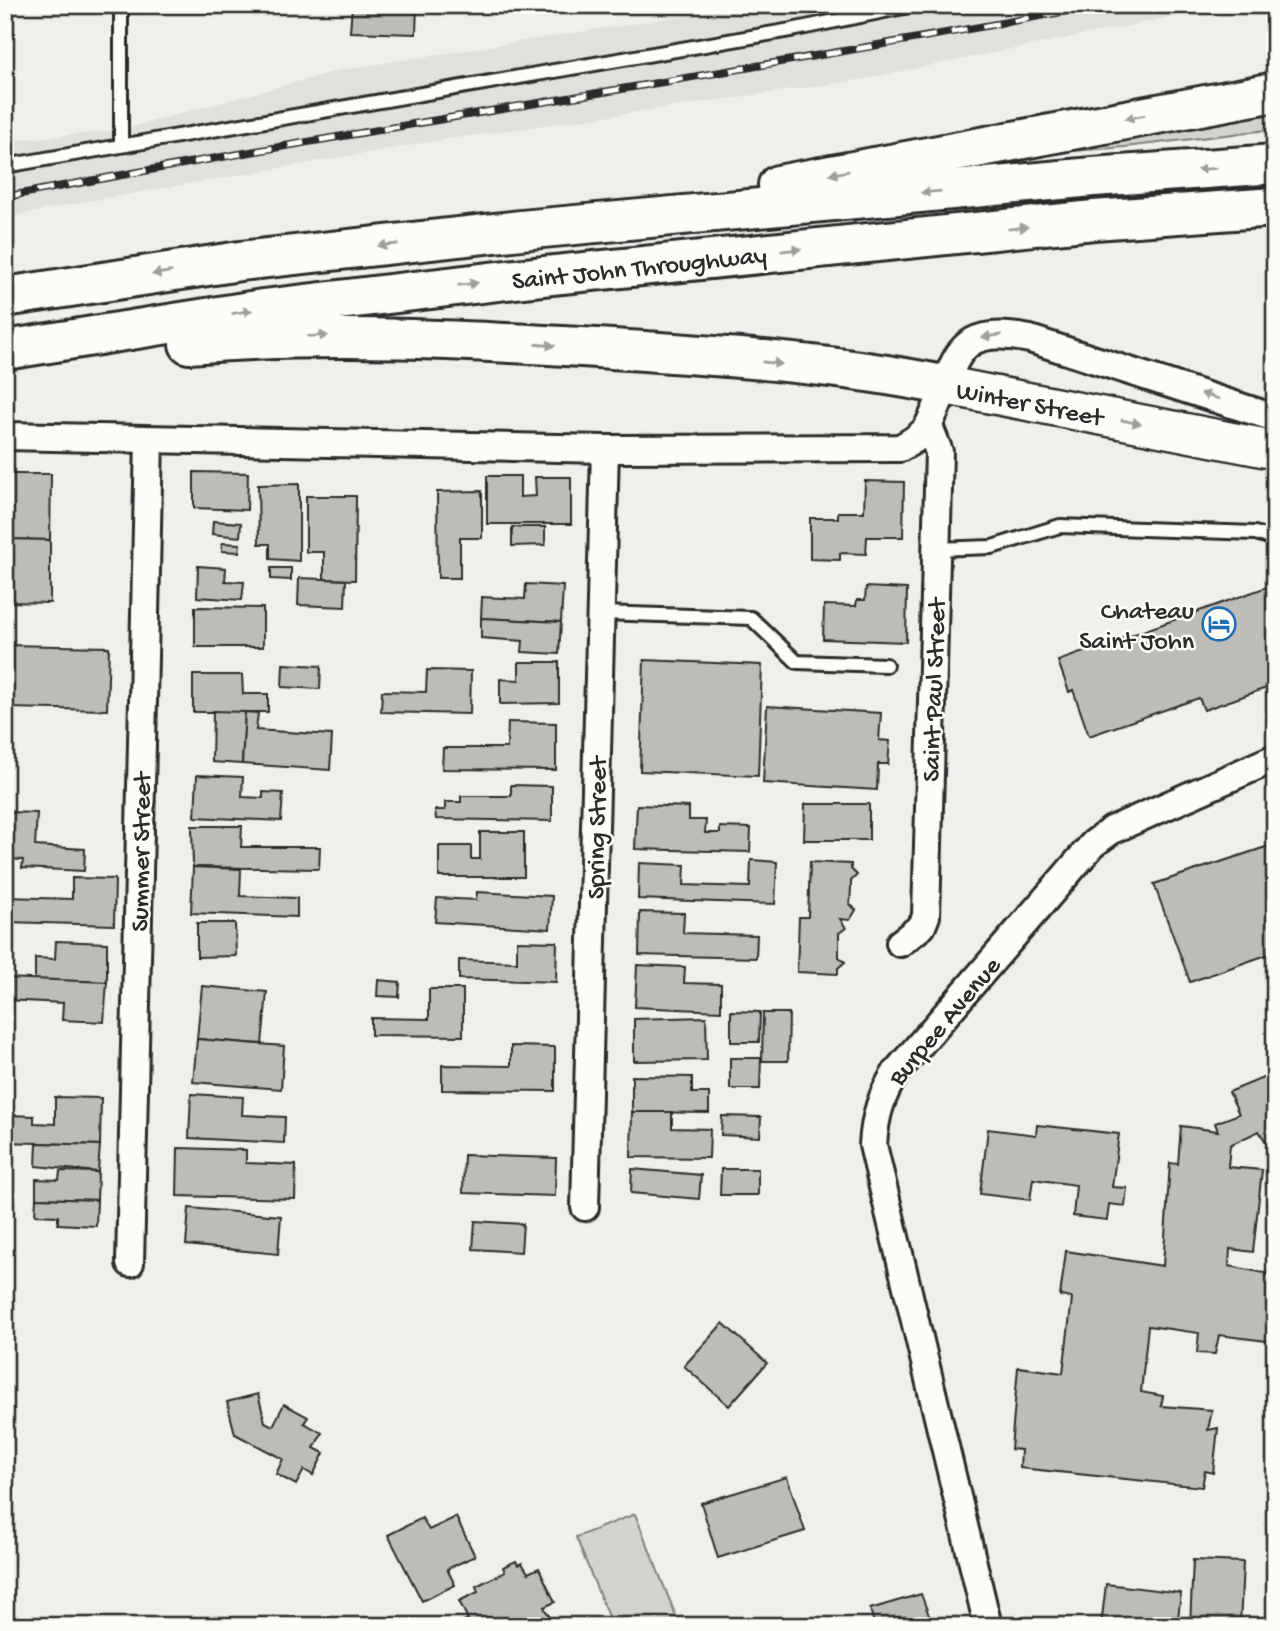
<svg xmlns="http://www.w3.org/2000/svg" width="1280" height="1631" font-family="'Gochi Hand',sans-serif">
<style>
.built{fill:#e1e0dc}
.green{fill:#d3d2cf;stroke:#7f7e7d;stroke-width:2}
.building{fill:#bdbcb8;stroke:#2b2b2b;stroke-width:2}
.lines{fill:none;stroke-linecap:round;stroke-linejoin:round}
.lane-casing{stroke:#2b2b2b;stroke-width:18}
.street-casing{stroke:#2b2b2b;stroke-width:32}
.secondary-casing{stroke:#2b2b2b;stroke-width:42}
.highway-casing{stroke:#2b2b2b;stroke-width:44}
.lane{stroke:#fdfcf7;stroke-width:12}
.street{stroke:#fdfcf7;stroke-width:26}
.secondary{stroke:#fdfcf7;stroke-width:37}
.highway{stroke:#fdfcf7;stroke-width:38}
.rail-casing{stroke:#2b2b2b;stroke-width:8}
.rail{stroke:#fdfcf7;stroke-width:5;stroke-dasharray:16;stroke-linecap:butt}
.oneway{fill:#9e9e9b}
.labels{text-anchor:middle;stroke-width:5;stroke-linejoin:round;paint-order:stroke}
.street-label{font-size:26px;fill:#2b2b2b;stroke:#fdfcf7}
.poi-label{font-size:26px;fill:#2b2b2b;stroke:#fdfcf7;text-anchor:end}
</style>
<rect width="100%" height="100%" fill="#f0efeb"/>
<filter id="ink" filterUnits="userSpaceOnUse"><feTurbulence type="fractalNoise" baseFrequency=".0143" numOctaves="2"/><feDisplacementMap in="SourceGraphic" scale="14" xChannelSelector="R" yChannelSelector="G"/><feConvolveMatrix kernelMatrix="1 2 1 2 8 2 1 2 1" color-interpolation-filters="sRGB"/></filter>
<g filter="url(#ink)">
<path class="built" d="M750,5h482l-379,76 -412,59 -358,62 -78,16v-77l115,-11 220,-60z"/>
<g class="green">
<path d="M1275,107v22l-150,18 -116,9z"/>
<path d="M635,1514l45,112h-68l-36,-89z"/>
</g>
<g class="building">
<rect x="5" y="5" width="96" height="2"/>
<path d="M352,5h65l-1,29 -66,-2z"/>
<path d="M194,472l54,1 -1,37 -53,-2z"/>
<path d="M5,474h46l-1,66 -45,-1z"/>
<path d="M487,476h33v21l16,-1 -1,-19h36v47h-84z"/>
<path d="M865,481l39,1 -1,55h-36l-1,17 -26,-1v7l-30,-1v-41h28v-6h26z"/>
<path d="M299,484v77l-29,-2v-15h-11l-1,-59z"/>
<path d="M482,491v47h-22v40h-22l-1,-86z"/>
<path d="M306,496h50l-1,84 -31,-1v-27h-18z"/>
<path d="M213,521l28,2 -1,14 -28,-3z"/>
<path d="M512,527h33v18l-33,1z"/>
<path d="M5,539l45,1v63l-45,-1z"/>
<path d="M222,543l18,1 -1,8 -17,-1z"/>
<path d="M198,566l28,2 -1,13 19,1 -2,18 -45,-3z"/>
<path d="M271,568h20v12l-20,-1z"/>
<path d="M1275,577v108l-71,25 -5,-12 -110,38 -16,-46 -4,2 -11,-31 212,-75z"/>
<path d="M299,578l47,2 -1,27 -47,-2z"/>
<path d="M526,584l37,2 -2,36 -80,-4 1,-21 43,2z"/>
<path d="M866,587l41,2 -1,53 -83,-3 1,-34 32,1 1,-6h8z"/>
<path d="M195,607l68,1v39h-68z"/>
<path d="M481,618l80,4 -2,32 -37,-2 1,-11 -42,-3z"/>
<path d="M5,645l104,2 -2,63 -102,-2z"/>
<path d="M644,660l118,5 -4,111 -118,-5z"/>
<path d="M519,662h40v41l-59,1v-25l19,1z"/>
<path d="M283,664l38,2 -1,23 -38,-2z"/>
<path d="M427,670l44,1 -1,43 -89,-2 1,-21 44,1z"/>
<path d="M193,675h49l1,19h25v18h-75z"/>
<path d="M767,706l114,7 -2,27 11,1 -1,12 -1,11h-10l-1,26 -114,-7z"/>
<path d="M213,711l32,1 -3,52 -30,-2z"/>
<path d="M245,712l13,1 -2,17 76,5 -2,35 -88,-6z"/>
<path d="M508,722l48,1v47l-114,-1 1,-21h64z"/>
<path d="M197,775l46,2 -1,20 21,1v-6l20,1 -2,28 -86,-4z"/>
<path d="M511,785l41,1v35l-116,-2 -1,-9h10v-8h16v-6h50z"/>
<path d="M805,804h64v36h-65z"/>
<path d="M637,805l52,2v13h17l-1,13h15v-6l31,1 -1,24 -115,-3z"/>
<path d="M5,812l32,1 -2,33 50,3 -1,22 -62,-3 1,-8 -18,-1z"/>
<path d="M192,826h50l-1,21h79l-1,22 -126,-2z"/>
<path d="M480,832h44v45h-85v-31h32v13h9z"/>
<path d="M1275,844v108l-85,30 -36,-98z"/>
<path d="M751,860l26,2 -2,42 -137,-5 1,-36 46,2 -1,20 66,2z"/>
<path d="M810,862l41,2v5l6,6 -6,6v7l-1,16 6,6 -6,10 -10,-1 6,9 -7,5v24l6,5 -7,6v6l-41,-2 2,-55h9z"/>
<path d="M193,867l48,2 -1,27 57,2v19l-106,-4z"/>
<path d="M72,878l43,1 -1,46 -108,-3 1,-25 65,2z"/>
<path d="M477,892l75,4 -2,33 -115,-7 2,-24 39,2z"/>
<path d="M640,912l44,1 -1,20 74,2 -1,23 -117,-3z"/>
<path d="M197,923h38l1,33 -39,1z"/>
<path d="M56,941l51,2v39l-72,-2v-22l20,1z"/>
<path d="M517,941l40,1 -1,40 -97,-3v-19l58,2z"/>
<path d="M637,965l48,2 -1,16 37,1v27l-86,-4z"/>
<path d="M5,978l102,4 -3,40 -42,-2 1,-17 -58,-3z"/>
<path d="M378,980l22,2 -1,15 -22,-1z"/>
<path d="M202,986l65,6 -5,52 -65,-5z"/>
<path d="M429,989h34v47l-92,-1v-17l58,1z"/>
<path d="M731,1011l29,1 -1,30h-28z"/>
<path d="M763,1013h26l-1,48h-26z"/>
<path d="M706,1017l1,43 -73,1v-42z"/>
<path d="M197,1039l87,7 -3,43 -88,-7z"/>
<path d="M511,1046l44,1v44l-113,-1v-25l69,1z"/>
<path d="M730,1058h31l-1,31h-30z"/>
<path d="M1275,1073v83l-16,-25 -29,14 -2,22 34,3 -9,82 -23,-3 -1,17 46,9v67l-56,-7 -4,19 -18,-1 2,-20 -51,-7 -7,66 22,4 -2,10 51,4 -4,20 10,-2 -5,45 -8,-2 -3,16 -182,-19 1,-18 -10,-1 7,-82 45,6 9,-75 -12,-2 6,-45 97,15 7,-103 8,1 3,-38 37,5 -3,-8 24,-9 -10,-22z"/>
<path d="M632,1076l60,1v16h17v20l-77,-1z"/>
<path d="M191,1094l52,3 -1,18 43,2 -1,26 -95,-5z"/>
<path d="M55,1097l46,1 -1,47 -95,-3v-35l1,8 28,1v7l21,1z"/>
<path d="M632,1112h40v16l38,1 -1,29 -78,-1z"/>
<path d="M722,1116l39,1 -1,20 -39,-2z"/>
<path d="M1037,1125l82,9 -7,53 15,1 -2,18 -16,-2 -2,16 -34,-4 3,-31 -43,-6 -3,21 -50,-6 8,-65 48,6z"/>
<path d="M37,1143l63,2 -2,27 -62,-6z"/>
<path d="M178,1148l68,2v13l50,2 -1,34 -118,-3z"/>
<path d="M464,1155l92,3 -1,38 -92,-3z"/>
<path d="M632,1169l69,6 -2,24 -68,-6z"/>
<path d="M721,1169h37v26h-38z"/>
<path d="M60,1171l38,1 -1,28 -61,-2v-19l23,1z"/>
<path d="M36,1198l61,2 -1,26 -38,-2v-8l-23,-1z"/>
<path d="M189,1208l92,8 -3,38 -92,-9z"/>
<path d="M475,1221l48,3 -2,28 -48,-3z"/>
<path d="M723,1323l44,40 -38,43 -45,-40z"/>
<path d="M258,1394l7,28 8,4 11,-22 24,13 -4,6 18,10 -8,15 10,5 -11,22 -9,-5 -8,15 -20,-11 7,-15 -48,-25 -8,-32z"/>
<path d="M787,1477l18,54 -87,27 -17,-55z"/>
<path d="M456,1517l19,39 -28,13 8,16 -33,16 -34,-66 34,-17 7,12z"/>
<path d="M1193,1560l50,2 -3,64h-50z"/>
<path d="M516,1561l2,4 4,-2 6,10 11,-5 16,34 -11,5 6,11 -15,8h-75l-1,-3 9,-4 -9,-18 19,-9 -2,-6 29,-14 -2,-5z"/>
<path d="M1106,1584l75,9 -4,33h-76z"/>
<path d="M921,1594l12,32h-58l-5,-17z"/>
</g>
<g class="lines">
<defs>
<g id="lane">
<path d="M121,145v-140"/>
<path d="M5,166l786,-136 123,-25"/>
<path d="M936,549l56,-2 68,-21 195,7 20,6"/>
<path d="M601,613l150,5 46,44 89,3"/>
</g>
<g id="street">
<path d="M5,436l600,13 295,-1c11,-6 24,-13 29,-24 29,-55 17,-102 101,-85l245,79"/>
<path d="M900,943l22,-17 4,-10 13,-464 -10,-26"/>
<path d="M585,1207l20,-758"/>
<path d="M130,1263l19,-823"/>
<path d="M988,1626l-115,-481c2,-29 8,-50 24,-74l196,-227 19,-14 163,-72"/>
</g>
<path id="secondary" d="M943,385l332,65"/>
<g id="highway">
<path d="M778,185l497,-93"/>
<path d="M5,297l235,-36 281,-31 572,-53 182,-13"/>
<path d="M189,344c142,-12 281,-4 423,5 110,7 223,14 331,36"/>
<path d="M5,350l258,-41 261,-31 570,-58 181,-13"/>
</g>
</defs>
<use href="#lane" class="lane-casing"/>
<use href="#street" class="street-casing"/>
<use href="#secondary" class="secondary-casing"/>
<use href="#highway" class="highway-casing"/>
<use href="#lane" class="lane"/>
<use href="#street" class="street"/>
<use href="#secondary" class="secondary"/>
<use href="#highway" class="highway"/>
<defs>
<path id="rail" d="M5,197c364,-70 730,-123 1094,-192"/>
</defs>
<use href="#rail" class="rail-casing"/>
<use href="#rail" class="rail"/>
</g>
<defs><path id="oneway-solid" d="M-6-.8H1V-3.2L6.5 0L1 3.2V.8H-6Z" transform="scale(1.75)"/></defs>
<g class="oneway">
<use href="#oneway-solid" transform="translate(1135 117) rotate(170)"/>
<use href="#oneway-solid" transform="translate(1207 169) rotate(176)"/>
<use href="#oneway-solid" transform="translate(839 173) rotate(169)"/>
<use href="#oneway-solid" transform="translate(931 192) rotate(175)"/>
<use href="#oneway-solid" transform="translate(1018 228) rotate(-6)"/>
<use href="#oneway-solid" transform="translate(388 245) rotate(174)"/>
<use href="#oneway-solid" transform="translate(791 250) rotate(-6)"/>
<use href="#oneway-solid" transform="translate(162 273) rotate(171)"/>
<use href="#oneway-solid" transform="translate(468 284) rotate(-7)"/>
<use href="#oneway-solid" transform="translate(242 312) rotate(-9)"/>
<use href="#oneway-solid" transform="translate(318 336) rotate(-2)"/>
<use href="#oneway-solid" transform="translate(992 336) rotate(172)"/>
<use href="#oneway-solid" transform="translate(545 345) rotate(4)"/>
<use href="#oneway-solid" transform="translate(772 363) rotate(6)"/>
<use href="#oneway-solid" transform="translate(1210 396) rotate(-162)"/>
<use href="#oneway-solid" transform="translate(1131 422) rotate(11)"/>
</g>
</g>
<defs>
<symbol id="hotel-ring" viewBox="-11 -11 22 22"><circle r="9.5" fill="#fdfcf7" stroke="#1f6fb2" stroke-width="1.5"/><path d="M-6-4.5h1.5V1H6V5H4.5V3h-9V5H-6ZM-4 0a1.8 1.8 0 1 1 3.6 0ZM.5 0V-2.5h3Q6-2.5 6 0Z" fill="#1f6fb2"/></symbol>
</defs>
<g fill-rule="evenodd">
<use href="#hotel-ring" x="1200" y="605" width="38" height="38"/>
</g>
<g class="labels">
<g class="street-label">
<text transform="translate(639 266) rotate(-6)" y="9">Saint John Throughway</text>
<text transform="translate(1030 402) rotate(11)" y="9">Winter Street</text>
<text transform="translate(932 690) rotate(-88)" y="9">Saint Paul Street</text>
<text transform="translate(595 828) rotate(-89)" y="9">Spring Street</text>
<text transform="translate(139 852) rotate(-89)" y="9">Summer Street</text>
<text transform="translate(943 1020) rotate(-50)" y="9">Burpee Avenue</text>
</g>
<g class="poi-label">
<text x="1194" y="618">Chateau<tspan x="1194" dy="30">Saint John</tspan></text>
</g>
</g>
<rect width="1280" height="1631" fill="none" stroke="#fdfcf7" stroke-width="28"/>
<rect x="14" y="14" width="1252" height="1603" fill="none" stroke="#2b2b2b" stroke-width="2.5" filter="url(#ink)"/>
</svg>
